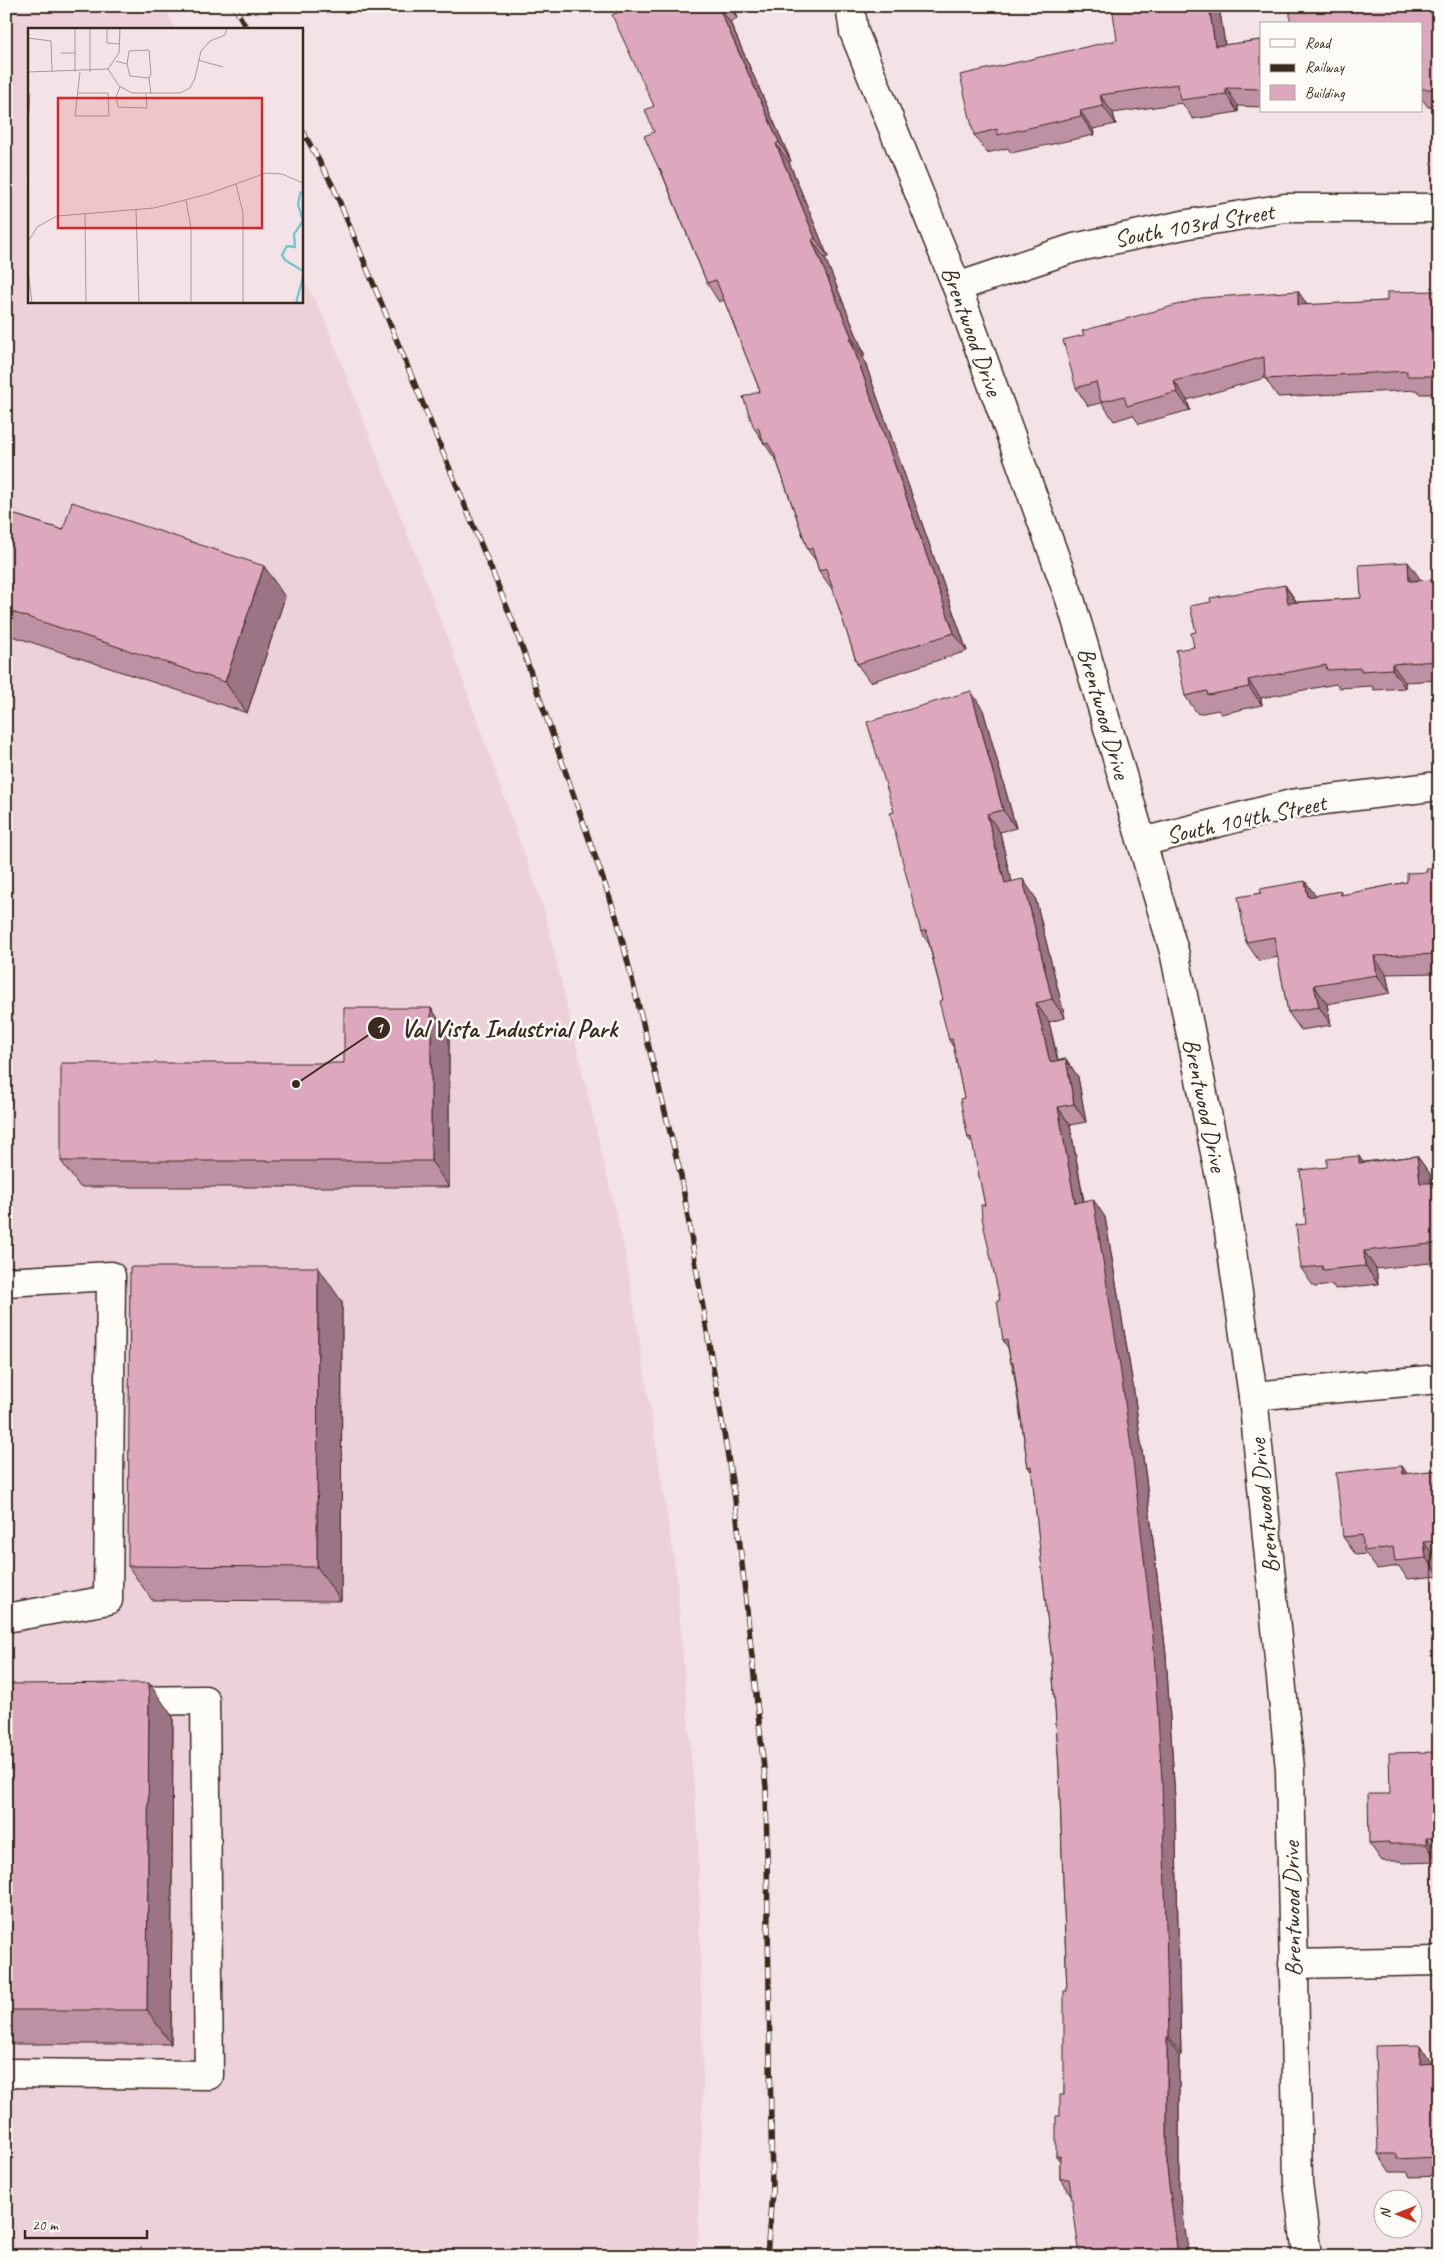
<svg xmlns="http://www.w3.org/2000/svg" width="1445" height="2262" font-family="Caveat,sans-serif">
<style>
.built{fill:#ecd0da}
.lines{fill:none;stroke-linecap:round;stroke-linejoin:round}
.minor-casing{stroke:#3b2a1e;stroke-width:31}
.minor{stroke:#fdfcf7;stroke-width:28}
.rail-casing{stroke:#3b2a1e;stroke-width:5.5}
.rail{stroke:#fdfcf7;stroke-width:4;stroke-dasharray:11;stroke-linecap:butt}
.wall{fill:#be90a3;stroke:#3b2a1e}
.shaded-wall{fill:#9b7585;stroke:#3b2a1e}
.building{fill:#dda7be;stroke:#3b2a1e}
.labels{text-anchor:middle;stroke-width:5;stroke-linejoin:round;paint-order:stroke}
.street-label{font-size:24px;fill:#3b2a1e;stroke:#fdfcf7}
.inset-river{fill:none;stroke:#77c7d1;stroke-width:2.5}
.inset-road{fill:none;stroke:#a99896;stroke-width:1}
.view{fill:#d62828;fill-opacity:0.15;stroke:#d62828;stroke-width:2.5}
.inset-edge{fill:none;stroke:#3b2a1e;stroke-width:2.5}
.leader{fill:none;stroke:#3b2a1e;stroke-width:2}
.callout-dot{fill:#3b2a1e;stroke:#fdfcf7;stroke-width:2}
.mark-label{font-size:15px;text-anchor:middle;font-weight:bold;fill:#fff}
.callout-label{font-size:25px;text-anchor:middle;font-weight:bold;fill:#3b2a1e;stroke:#fdfcf7;stroke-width:5;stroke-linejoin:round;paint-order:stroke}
</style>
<rect width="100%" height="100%" fill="#f3e2e6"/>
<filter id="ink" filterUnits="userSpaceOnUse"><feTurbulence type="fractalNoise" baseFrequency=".02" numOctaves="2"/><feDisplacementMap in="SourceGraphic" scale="10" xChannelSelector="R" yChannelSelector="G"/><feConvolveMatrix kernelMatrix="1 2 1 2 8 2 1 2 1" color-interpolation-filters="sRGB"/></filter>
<g filter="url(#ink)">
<path class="built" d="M6,6h157l13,23h-147v272h272v-28l24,48 126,326 93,263 82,347 50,316 22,264 5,245 -6,174h-691z"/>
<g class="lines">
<defs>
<g id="minor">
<path d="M850,6l4,26 103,255 113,312 104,352 50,246 29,199 37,373 8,413 9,74"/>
<path d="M957,287l117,-39 114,-24 97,-16h154"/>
<path d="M1142,842l149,-38 148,-18"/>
<path d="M6,1282l105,-6 -3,324 -102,18"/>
<path d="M1253,1396l186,-17"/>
<path d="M1293,1964l146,-3"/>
<path d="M6,2073l203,2 -4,-375 -80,1"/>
</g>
</defs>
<use href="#minor" class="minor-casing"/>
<use href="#minor" class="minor"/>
<defs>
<g id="rail">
<path d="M234,6l13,23"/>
<path d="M301,128l32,58 180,436 104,297 64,257 54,323 31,288 6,405 -5,64"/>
</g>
</defs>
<use href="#rail" class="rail-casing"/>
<use href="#rail" class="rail"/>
</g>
<g class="wall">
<path d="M631,6h101l5,12 -7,4 61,139 -2,1 39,95 -3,1 40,98 -2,1 104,294 -97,31 -13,-18 -24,-75h-1l-13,-18 -3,-10 -8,-11 -31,-88 -23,-34 6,-37 -36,-91 -5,2 -12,-19 -44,-107 -4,-7 -5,-37v-26z"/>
<path d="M1219,6l6,39 36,-5v67l-23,-1v6l-45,7 -11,-16 -69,10 3,11 -23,5 1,6 -83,18 -3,-5 -21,5 -13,-18 143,-95z"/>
<path d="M1439,6v101h-11l-7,-9v-74z"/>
<path d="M1439,291v103h-19l-3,-4 -139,7 -13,-19 -78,22 3,10 -51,14 -6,-9 -19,6 -12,-18 -14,3 -12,-18 231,-83 80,-4z"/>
<path d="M6,512l57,18 222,67 -38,116 -241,-79z"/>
<path d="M1439,580v100l-34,2v6l-31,2 -2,-4 -33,2 -3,-4 -75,14 1,7 -41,9 -3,-4 -20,4 -13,-18 11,-64 89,-47 12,17 64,-4 60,-17z"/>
<path d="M983,710l33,118 -16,4 8,36 4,14 23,15 30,121 -16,4 9,38 8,-1 12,18 8,45 -16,3 14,76 21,16 28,168 13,94 20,176 9,144 6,256 -2,1v131l-108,8 -11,-16v-18l-4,-5 4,-40 4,-21 3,-104 -8,-223 -7,-106 -20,-189 -4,-6 -15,-100 -2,-4 -3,-15 -5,-8 -3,-40 -15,-95 -12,-61 -5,-6 -4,-40 -10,-50 -5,-8 -6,-40 -14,-56 -8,-12 -27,-120z"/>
<path d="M1439,869v104l-53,1 4,19 -63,11 4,21 -30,5 -13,-18 -10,-55 -19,4 -13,-19 59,-61 10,15 25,-5 3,4 64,-13 20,-10z"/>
<path d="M431,1008l18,27v152h-369l-19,-26 283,-98z"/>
<path d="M1417,1156l13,18 1,9h8v79l-63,7 2,15 -43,5 -2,-4 -19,2 -13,-19 5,-44 57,-62z"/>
<path d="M342,1302l-1,299 -189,-1 -24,-34z"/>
<path d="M1402,1466l5,8 32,-4v90h-2l2,16 -32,3 -8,-13 -22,3 -11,-15 -10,1 -13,-18z"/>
<path d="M6,1684l167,33 -2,327h-165z"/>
<path d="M1435,1752l4,5 -1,105 -36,1 -2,-2h-18l-13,-18z"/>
<path d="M1432,2063h7v113l-29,1 -3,-5h-17l-12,-18z"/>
</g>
<g class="shaded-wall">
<path d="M718,6l12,16 61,139 -12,-19z"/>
<path d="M729,6h3l5,12z"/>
<path d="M1209,6h10l9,58 -13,-18z"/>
<path d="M1226,88l12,18v6l-12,-18z"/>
<path d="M1100,95l13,18 3,11 -13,-18z"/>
<path d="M1080,111l13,18 1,6 -13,-19z"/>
<path d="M776,144l13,18 39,95 -13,-19z"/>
<path d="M812,240l13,18 40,98 -13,-18z"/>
<path d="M1298,291l12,18 -12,-4z"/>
<path d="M850,338l13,19 104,294 -13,-18z"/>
<path d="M1174,381l13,19 3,10 -13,-18z"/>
<path d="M1408,562l13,18 -12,1z"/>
<path d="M264,566l21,31 -38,116 -22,-31z"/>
<path d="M1285,585l12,19 -9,-1z"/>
<path d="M1392,664l13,18v6l-13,-19z"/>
<path d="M1248,680l13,18 1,7 -13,-18z"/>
<path d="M971,691l12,19 33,118 -13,-18z"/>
<path d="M987,814l13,18 8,36 10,34 -13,-19 -9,-33z"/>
<path d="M1023,879l12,18 30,121 -13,-19z"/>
<path d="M1305,881l13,18 -10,-2z"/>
<path d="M1374,956l12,18 4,19 -13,-18z"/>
<path d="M1314,985l13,19 4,21 -12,-18z"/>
<path d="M1036,1003l13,19 13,58 -12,-18z"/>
<path d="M431,1008l18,27v152l-18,-26z"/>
<path d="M1066,1059l12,18 8,45 -12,-18z"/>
<path d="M1058,1107l12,18 17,96 -12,-18z"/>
<path d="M1359,1156l12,18 -12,-11z"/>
<path d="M1417,1156l13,18 3,28 -13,-19z"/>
<path d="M1093,1199l12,18 28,168 13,94 20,176 9,144 6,256 -12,-18z"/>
<path d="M1364,1251l12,18 2,15 -13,-18z"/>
<path d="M318,1267l24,35 -1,299 -24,-34z"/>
<path d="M1402,1466l13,18 -12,-10z"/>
<path d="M1424,1542l13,18 2,15 -13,-17z"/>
<path d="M149,1683l24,34 -2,327 -24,-34z"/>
<path d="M1426,1838l12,19v5l-12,-18z"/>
<path d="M1167,2037l12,19v131l10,69h-11l-11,-87z"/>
<path d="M1420,2045l12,19h-12z"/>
<path d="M1436,2154l3,4v3l-3,-4z"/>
</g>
<g class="building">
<path d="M631,6h87l61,136 -3,2 39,94 -3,2 40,98h-2l104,295 -97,31 -31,-96 -7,3 -7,-23 -4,2 -33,-94 -7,-13 -4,1 -6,-17 -4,1 -11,-31 17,-6 -44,-111 -9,3 -47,-115 -1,1 -15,-33 10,-4 -9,-22 9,-4 -42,-91z"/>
<path d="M1112,6h97l6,40 46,-6v49l-35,-1v6l-46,6 -2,-16 -78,11 3,11 -23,5 1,5 -83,19 -1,-6 -23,6 -14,-60 157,-35z"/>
<path d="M1290,6h149v87h-2v-4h-16v-65h-131z"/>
<path d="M1298,291v14l89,-4v-9l52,-1v85h-32v-5l-142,8 -1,-22 -90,24 3,11 -50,14 -3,-10 -23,6 -5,-20 -20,6 -13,-48 21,-5 -2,-4 120,-33z"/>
<path d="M72,502l192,64 -39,116 -219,-72v-98l57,18z"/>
<path d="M1408,562l1,19 30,-1v81l-47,3v5l-31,2v-3l-34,2 -1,-5 -78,15 1,7 -41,8 -1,-4 -22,5 -9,-46 18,-3 -3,-14 5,-1 -6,-26 21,-4 -1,-4 75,-13 3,18 73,-5 -2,-33z"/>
<path d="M971,691l32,119 -16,4 9,36 9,33 18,-4 29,120 -16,4 14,59 16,-3 8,45 -16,3 17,96 18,-4 27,167 13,95 20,176 9,144 7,256h-2v132l11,87h-98l-11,-77h-9v-23h-4v-40h4v-21h4v-104h3l-8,-223 -7,-106 -21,-196 -3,1 -15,-105 -2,1 -4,-23h-4l-6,-39 3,-1 -18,-82 -1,-13h4l-14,-68 -3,1 -8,-39 4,-1 -12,-59 -3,1 -10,-39 4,-1 -17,-70 -5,2 -31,-119 4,-1 -27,-90z"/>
<path d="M1426,869h13v85l-65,2 3,19 -63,10 5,22 -31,5 -14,-75 -28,5 -8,-45 23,-4 -1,-4 45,-8 3,16 32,-6 1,4 66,-13v-9l20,-1z"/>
<path d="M344,1008h87v153h-370v-98h283z"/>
<path d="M1359,1156v7l58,-7 3,27h19v60l-75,8 1,15 -42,4 -1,-4 -21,2 -5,-43 10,-1 -6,-54 27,-3v-8z"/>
<path d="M130,1267h188l-1,300 -189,-1z"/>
<path d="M1402,1466l1,8 36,-4v71l-15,1 2,16 -31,3 -2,-14 -29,4 -2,-16 -19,2 -7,-64z"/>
<path d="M149,1683l-2,327h-141v-326z"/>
<path d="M1435,1752v5h4v81h-13v6h-37v-2l-20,1 -1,-49h22l-1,-41z"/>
<path d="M1420,2045v19l19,-1v90l-3,1v3l-39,2v-5h-19l-3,-108z"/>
</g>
</g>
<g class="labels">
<g class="street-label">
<text transform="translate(1194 225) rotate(-10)" y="8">South 103rd Street</text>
<text transform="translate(972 331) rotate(70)" y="8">Brentwood Drive</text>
<text transform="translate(1104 713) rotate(74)" y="8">Brentwood Drive</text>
<text transform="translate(1246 819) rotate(-12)" y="8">South 104th Street</text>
<text transform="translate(1205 1105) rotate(78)" y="8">Brentwood Drive</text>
<text transform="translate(1264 1506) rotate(-96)" y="8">Brentwood Drive</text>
<text transform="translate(1292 1909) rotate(-91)" y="8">Brentwood Drive</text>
</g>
</g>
<g transform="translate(28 28)">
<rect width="275" height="275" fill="#f3e2e6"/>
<path class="inset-river" d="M273,163l-3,13 5,17 -9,13 1,13 -8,-1 -5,9 3,5 18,11M268,275l7,-26"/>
<path class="inset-road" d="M47,0v25M62,0v44M79,0v15l13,1M0,10l23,3 1,31M33,25h14v19M170,32l25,7M88,33l11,3 3,12 19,2 2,16M99,36l2,-13 20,-1 2,24 -2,4M80,41l11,17 13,7h48l10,-5 5,-10 6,-27 9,-10 15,-6 2,-7M0,44l80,-3 11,-16 1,-25M92,59l-4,10 2,10 29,1 -1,-14M50,65h30l1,23h-34l5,-44M0,99l2,-34M208,156l7,29v90M158,172l5,28v75M108,182l3,93M57,186l1,89M0,214l9,-15 20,-11 97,-8 54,-14 58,-21 16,1 21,9M0,242l4,33"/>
<path class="view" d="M30,70h204v130h-204z"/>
<rect width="275" height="275" class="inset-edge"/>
</g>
<path class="leader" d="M296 1084L379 1028"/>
<g class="callout-dot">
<circle cx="296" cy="1084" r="5"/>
<circle cx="379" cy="1028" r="12"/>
</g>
<g class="mark-label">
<text x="379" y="1033">1</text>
</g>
<g class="callout-label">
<text x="509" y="1037">Val Vista Industrial Park</text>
</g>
<rect width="1445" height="2262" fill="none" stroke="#fdfcf7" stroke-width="25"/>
<rect x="12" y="12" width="1420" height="2237" fill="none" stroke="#3b2a1e" stroke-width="2" filter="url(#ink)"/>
<rect x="1260" y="22" width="162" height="90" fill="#fdfcf7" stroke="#afa8a0"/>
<rect x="1270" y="39" width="25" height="8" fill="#fdfcf7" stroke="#afa8a0"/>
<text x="1305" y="48" font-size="15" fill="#3b2a1e">Road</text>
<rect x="1270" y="64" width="25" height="8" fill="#3b2a1e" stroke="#afa8a0"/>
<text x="1305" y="72" font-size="15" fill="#3b2a1e">Railway</text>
<rect x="1270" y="85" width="25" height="15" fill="#dda7be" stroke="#afa8a0"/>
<text x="1305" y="98" font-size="15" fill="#3b2a1e">Building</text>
<g transform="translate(1398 2214) rotate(270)"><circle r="24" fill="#fdfcf7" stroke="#afa8a0"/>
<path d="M0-4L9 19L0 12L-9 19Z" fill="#c8321e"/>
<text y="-8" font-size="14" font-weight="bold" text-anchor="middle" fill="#3b2a1e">N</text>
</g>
<path d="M25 2230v8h122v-8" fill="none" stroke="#3b2a1e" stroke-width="2.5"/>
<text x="32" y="2230" font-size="15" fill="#3b2a1e" stroke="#fdfcf7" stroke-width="4" paint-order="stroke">20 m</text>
</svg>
